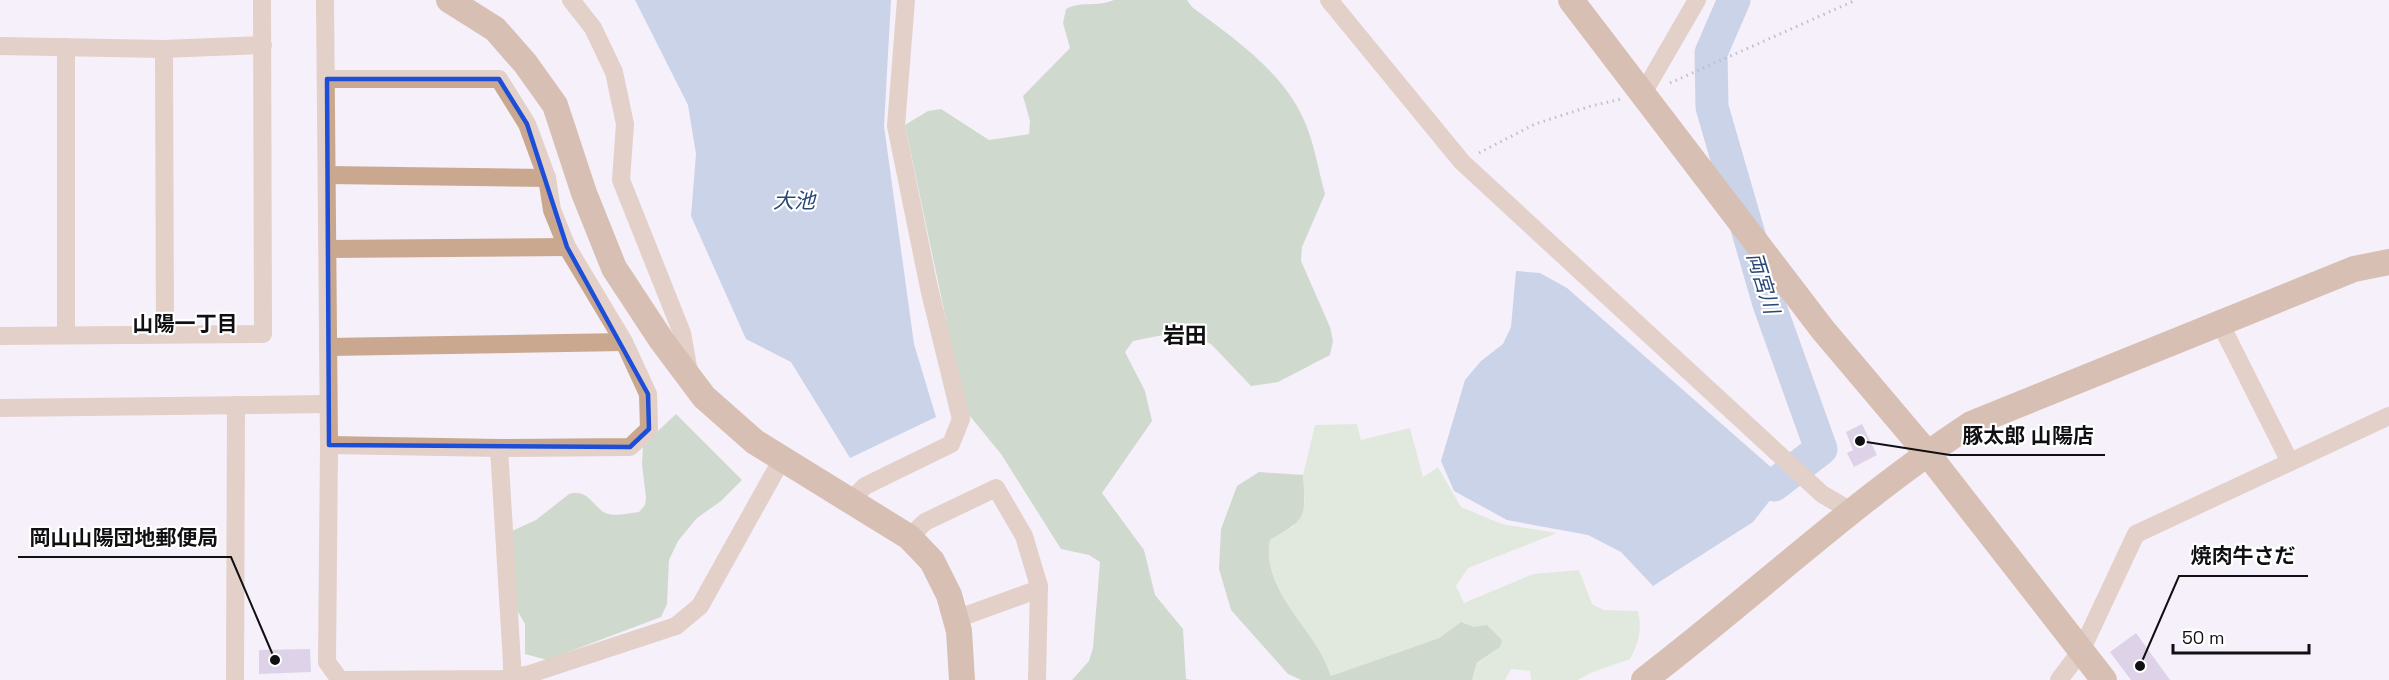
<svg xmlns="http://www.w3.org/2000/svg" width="2389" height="680" font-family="'Space Grotesk','Noto Sans JP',sans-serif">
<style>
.green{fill:#c7e1bd}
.forest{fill:#a3bd99}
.water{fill:#98afd2}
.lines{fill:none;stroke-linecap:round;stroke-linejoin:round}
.river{stroke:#98afd2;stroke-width:33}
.building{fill:#c0add3}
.path{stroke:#848188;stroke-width:3;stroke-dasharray:1.5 4.5;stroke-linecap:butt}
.street{stroke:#c9a88f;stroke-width:18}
.secondary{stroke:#b3835d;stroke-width:26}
.street-bridge{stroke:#c9a88f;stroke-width:18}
.marked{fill:none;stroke:#1d4ed8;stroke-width:4.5;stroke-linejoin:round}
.labels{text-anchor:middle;stroke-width:4.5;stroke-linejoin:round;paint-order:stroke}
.water-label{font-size:21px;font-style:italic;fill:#294876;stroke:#fff}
.neighbourhood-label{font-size:21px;font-weight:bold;fill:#100f12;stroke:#fff}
.quarter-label{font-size:22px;font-weight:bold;fill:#100f12;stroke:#fff}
.leader{fill:none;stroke:#100f12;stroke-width:2}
.callout-dot{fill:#100f12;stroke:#fff;stroke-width:2}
.callout-label{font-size:21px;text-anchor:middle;font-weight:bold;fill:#100f12;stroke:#fff;stroke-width:4.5;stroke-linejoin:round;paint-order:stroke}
</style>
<rect width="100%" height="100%" fill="#f5f0fa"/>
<path class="green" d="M1357,424l4,16 49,-12 13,49 15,-10 23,40 41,17 55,9 -89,35 -12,18 8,17 69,-29 46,-4 13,34 12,6 34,1c4,18 1,32 -8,48l-40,14 -12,7h-47l-1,-9 -19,-2 -6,11h-33l5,-16 23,-17 -26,-20 -13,-5 -22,16 -108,38c-4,-8 -7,-18 -12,-26 -20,-33 -57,-68 -49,-110l23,-13 12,-24 -2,-28 12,-50z"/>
<g class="forest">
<path d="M1114,0h73l5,7c39,29 91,65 111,111 11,23 15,51 22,76l-23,53 -1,14 29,66 3,14 -3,14 -52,27 -27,4 -39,-41 -24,-15 -55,11 -8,11 20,39 7,30 -50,72 42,57 11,45 28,34 3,50 6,1h-120l17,-19 4,-13 7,-86 -11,-7 -28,-6 -60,-95 -36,-44 -60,-285 23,-14 13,-2 48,31 40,-6 1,-13 -7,-25 47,-48 -7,-25 3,-14c18,-9 29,-1 48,-9z"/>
<path d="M676,414l66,66 -21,21 -24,17 -19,23 -9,19 -2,44 -6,13 -114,43 -22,-6v-30l-10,-17 -3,-76 24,-11 33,-26c18,-6 23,11 36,19 9,4 25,0 34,-1l6,-7 1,-7 -4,-34 1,-19z"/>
<path d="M1259,472l44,3c3,42 4,44 -33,65 -8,42 29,77 49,110 5,8 8,17 12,26l108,-38 22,-16 13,5 13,-2 15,15 -2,7 -23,16 -5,17h-171l-13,-6 -57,-64 -12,-41 2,-40 16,-43z"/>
</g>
<g class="water">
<path d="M635,0h256l-7,126 30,218 22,73 -86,41 -59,-96 -45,-23 -55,-123 5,-62 -8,-49z"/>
<path d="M1516,271l24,2 27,15 206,181 2,25 -22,28 -100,64 -32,-34 -33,-17 -81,-15 -53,-29 -13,-30 24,-81 16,-19 22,-17 8,-17z"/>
</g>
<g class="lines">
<path class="river" d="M1730,479l44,6 47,-36 -52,-145 -57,-197 -1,-54 23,-53"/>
</g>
<g class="building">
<path d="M1862,424l15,31 -23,12 -7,-14 6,-3 -7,-18z"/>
<path d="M2136,633l34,47h-39l-21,-28z"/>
<path d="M310,649l1,23 -52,2v-24z"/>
</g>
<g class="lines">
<g class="path">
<path d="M1670,83l186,-83"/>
<path d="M1479,153l56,-29 56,-18 30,-7"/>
</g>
<g class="street">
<path d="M325,0l4,445 -2,217 13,18 163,-1 27,-5 146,-48 24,-20 82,-147"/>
<path d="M571,0l22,28 21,44 11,52 -4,56 61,153 7,39"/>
<path d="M1329,0l133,162 360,332 29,17"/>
<path d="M0,46l164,3 99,-4"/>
<path d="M164,49l1,285"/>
<path d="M327,79h172l28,45 20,54 5,32 15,37 57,95 24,52 1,35 -19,18 -131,1 -170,-3"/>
<path d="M1642,95l55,-95"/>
<path d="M327,175l220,3"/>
<path d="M328,249l239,-2"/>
<path d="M2220,323l70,139"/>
<path d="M66,335v-288"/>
<path d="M0,336l263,-2 -1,-334"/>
<path d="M328,347l296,-5"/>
<path d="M0,408l328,-4"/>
<path d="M499,448l13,215"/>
<path d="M850,501l15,-15 86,-42 10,-25 -32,-131 -33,-162 10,-126"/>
<path d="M909,537l16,-15 71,-34 28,48 15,50 -2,94"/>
<path d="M956,619l83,-30"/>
<path d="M235,680l1,-275"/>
<path d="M2059,680l22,-29 55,-117 253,-118"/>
</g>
<g class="secondary">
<path d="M449,0l46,29 30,34 30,42 29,88 30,75 48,73 42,56 51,45 154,95 23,24 17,34 10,36 3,49"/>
<path d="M1571,0l252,330 104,123 177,227"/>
<path d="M1644,680c110,-84 211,-180 327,-256l383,-155 35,-7"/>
</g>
<path class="street-bridge" d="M512,663v17"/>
</g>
<path d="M0 0H2389V680H0ZM327,79h172l28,45 40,123 81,147 1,35 -19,18 -301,-2z" fill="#f5f0fa" fill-opacity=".55" fill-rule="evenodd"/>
<path class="marked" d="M327,79h172l28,45 40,123 81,147 1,35 -19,18 -301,-2z"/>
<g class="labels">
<g class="water-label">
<text x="794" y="208">大池</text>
<text transform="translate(1763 283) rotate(73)" y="7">両宮川</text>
</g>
<g class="neighbourhood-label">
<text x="185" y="331">山陽一丁目</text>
</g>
<g class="quarter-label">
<text x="1185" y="343">岩田</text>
</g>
</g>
<path class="leader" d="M1860 441L1950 455H2105M275 660L231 557H18M2140 666L2179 576H2308"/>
<g class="callout-dot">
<circle cx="1860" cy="441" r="6"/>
<circle cx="275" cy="660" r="6"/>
<circle cx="2140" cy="666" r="6"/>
</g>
<g class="callout-label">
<text x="2028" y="443">豚太郎 山陽店</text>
<text x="124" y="545">岡山山陽団地郵便局</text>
<text x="2243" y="563">焼肉牛さだ</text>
</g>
<path d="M2173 644v9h136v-9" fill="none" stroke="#100f12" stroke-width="3"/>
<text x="2182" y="644" font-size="18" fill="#100f12" stroke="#ffffff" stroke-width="4.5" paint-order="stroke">50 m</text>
</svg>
